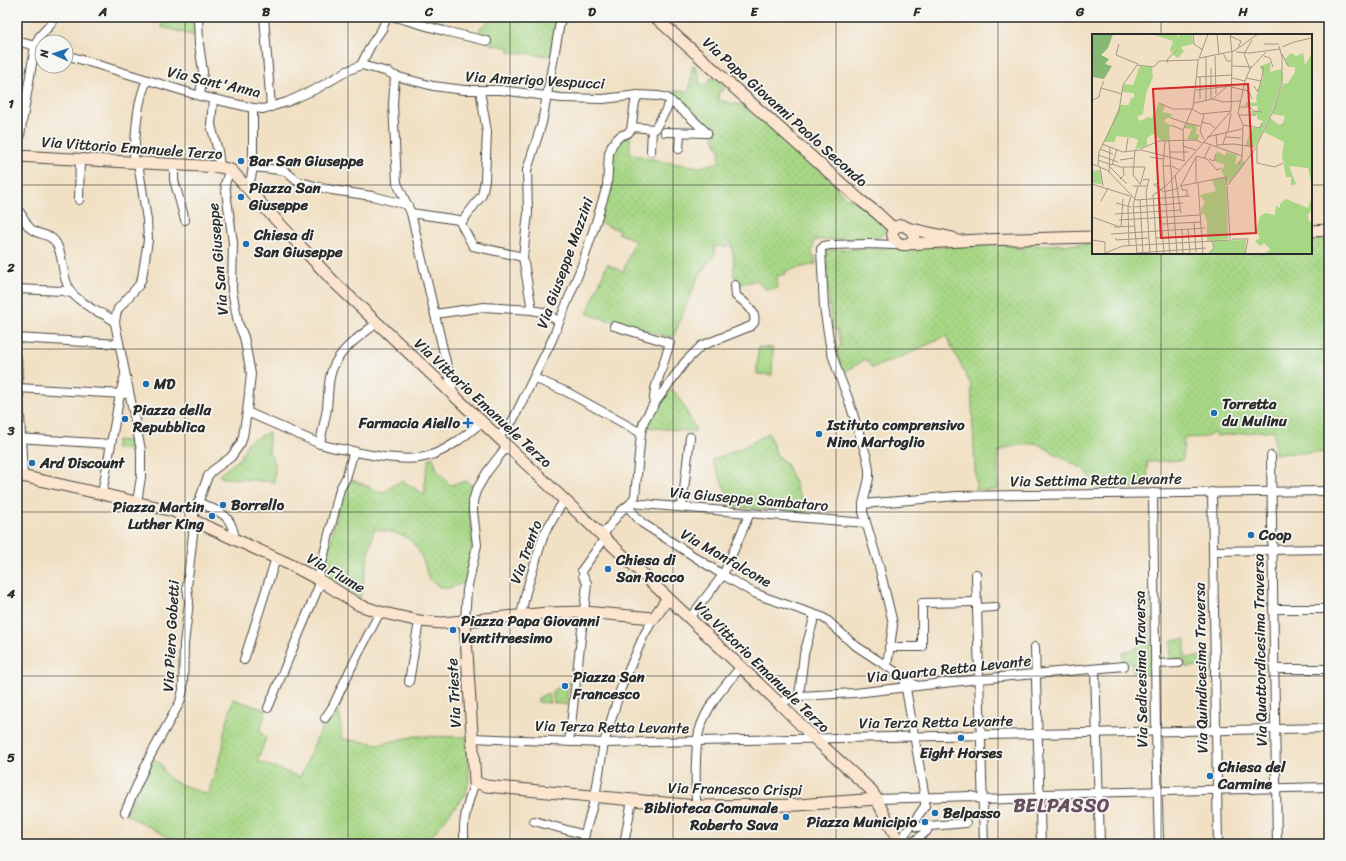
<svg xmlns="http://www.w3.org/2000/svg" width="1346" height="861" font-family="Sriracha,sans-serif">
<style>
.grass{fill:url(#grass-dots);stroke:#698158}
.garden{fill:url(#garden-furrows);stroke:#698158}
.pitch{fill:#a7d785;stroke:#698158}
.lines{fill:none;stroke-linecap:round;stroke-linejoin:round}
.street-casing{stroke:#494642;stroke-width:10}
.secondary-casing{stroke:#494642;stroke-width:13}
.street{stroke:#fff;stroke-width:8}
.secondary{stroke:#fbe5cf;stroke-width:11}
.grid{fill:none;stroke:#2b2b2b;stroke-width:1;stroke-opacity:0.55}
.poi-dot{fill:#1f6fb2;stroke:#f6f6f2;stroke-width:1.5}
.labels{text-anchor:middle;stroke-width:3.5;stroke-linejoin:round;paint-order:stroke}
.street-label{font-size:15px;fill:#2b2b2b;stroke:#f6f6f2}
.poi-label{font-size:15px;font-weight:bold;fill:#2b2b2b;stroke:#f6f6f2;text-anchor:start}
.district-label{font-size:19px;font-weight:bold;letter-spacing:1px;fill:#684f60;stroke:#f6f6f2}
.inset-road{fill:none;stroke:#a29886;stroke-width:1}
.view{fill:#d62828;fill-opacity:0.15;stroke:#d62828;stroke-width:2}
.inset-edge{fill:none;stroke:#2b2b2b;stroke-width:2}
.neatline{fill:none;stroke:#2b2b2b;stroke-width:1.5}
.grid-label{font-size:13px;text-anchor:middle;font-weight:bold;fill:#2b2b2b}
</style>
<defs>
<pattern id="grass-dots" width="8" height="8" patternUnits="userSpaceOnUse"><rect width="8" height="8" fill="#a7d785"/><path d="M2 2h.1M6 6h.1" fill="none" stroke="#90b973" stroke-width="1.8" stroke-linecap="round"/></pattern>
<pattern id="garden-furrows" width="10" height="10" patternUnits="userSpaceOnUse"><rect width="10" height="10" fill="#a7d785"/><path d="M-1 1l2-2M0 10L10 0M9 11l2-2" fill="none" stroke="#90b973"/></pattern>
</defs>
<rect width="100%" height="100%" fill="#f6f6f2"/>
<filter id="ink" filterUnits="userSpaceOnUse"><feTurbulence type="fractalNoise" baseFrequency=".025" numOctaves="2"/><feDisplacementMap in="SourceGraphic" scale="8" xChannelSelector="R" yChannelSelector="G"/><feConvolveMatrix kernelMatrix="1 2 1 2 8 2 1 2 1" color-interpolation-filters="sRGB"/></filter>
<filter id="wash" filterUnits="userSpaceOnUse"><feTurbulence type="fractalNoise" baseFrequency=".012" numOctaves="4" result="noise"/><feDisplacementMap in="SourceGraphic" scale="16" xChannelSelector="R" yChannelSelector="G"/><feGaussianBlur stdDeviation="0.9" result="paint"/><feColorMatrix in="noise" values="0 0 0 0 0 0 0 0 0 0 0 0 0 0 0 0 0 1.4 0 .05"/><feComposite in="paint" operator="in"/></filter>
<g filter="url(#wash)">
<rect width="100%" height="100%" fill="#f1e0c3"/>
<g class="grass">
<path d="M164,17h31l1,19 -35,-9z"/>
<path d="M482,17h75l-6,39 -42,-4v-4l-19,-4 1,-5 -12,-3 1,-8 9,-6z"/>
<path d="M693,65l3,2 3,9v8h9l3,-6 5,1 8,7v2l-2,3h-3l-1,9 22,5 9,5 1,4h2l7,6 2,-1 25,20v5l4,4h5l42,38 1,5 8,7h6c7,6 26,18 31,24 5,8 0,14 -7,17l-62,1 -2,14 3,4 1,6 -31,7 1,3 -9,2 1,12 -12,2 -9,-10 -20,5v-7l-3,-1v-17l-3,-18 -4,2v3l-13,-1 1,8 -17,23 -25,61 -86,-24 20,-50 16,8 12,-32 -17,-7 1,-3 -20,-7 15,-78 9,-8h7v15l1,2 34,8 35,5 20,-5 -1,-3 1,-8 -9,-19 -38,-33 1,-8h15z"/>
<path d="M1329,239v213l-54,2 -1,-24 -58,6 -2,-3 -8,4 -22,1 -1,22 -36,2 1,26 -50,1 -13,-19 -49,-27 -27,4 -11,5v38h-22l-5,-105 -25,-49 -47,22 -27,10 -6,-9 -24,15 -5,-24 4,-6 -4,-15h-5l-4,-38 -2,-41 83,-3 4,3h6l3,-3 92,-2 2,3h8l3,-3 66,-1v9h218v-13z"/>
<path d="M672,389l7,8 17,33 -1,2 -48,-5 6,-14z"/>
<path d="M269,432v21l6,11 -1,18 -51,-4 -4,-3 21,-17 8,-16z"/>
<path d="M769,433l7,20 10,11 9,19 2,8 10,14 -3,8 -71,-6 -21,-47 30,-12z"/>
<path d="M117,440l17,2 1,8 -20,-1z"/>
<path d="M433,457l4,13 13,15 16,-4 7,5 -5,22 4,21v19l-7,35c-20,5 -20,11 -37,-5 -3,-16 -10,-36 -27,-43 -8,-3 -19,-4 -27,-6l-14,69 -37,-24 20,-87 7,-8 33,14 12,-9 8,-3 22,14v-16l4,-20z"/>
<path d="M1138,602h11l1,72 -17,-2 -1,-8 -8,-3 -2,-8c5,-1 11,-2 15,-6 7,-9 2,-34 1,-45z"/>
<path d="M1185,639v19l25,-2 1,10 -26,1v-7l-15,-2 2,-18z"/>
<path d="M233,699l33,11 -6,22 6,5 -8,24 42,16 17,-39 8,-15 12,-17 3,11 2,22 38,5 35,-8 52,1 2,43 -3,14 -41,50h-245l-54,-30 25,-57 9,6 5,10 6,7 21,9 16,5 15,-46 1,-15z"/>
</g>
<g class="garden">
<path d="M569,682l-3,23 -12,-2 -2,-12z"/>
<path d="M548,693l2,10 -12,-1v-4z"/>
</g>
<path class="pitch" d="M758,347l15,1 -1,27 -15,-1z"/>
</g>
<g filter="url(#ink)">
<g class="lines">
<defs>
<g id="street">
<path d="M198,17l1,27 4,28 -3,24"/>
<path d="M264,17l7,90"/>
<path d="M395,17l49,14 43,10"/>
<path d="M17,41l25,7"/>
<path d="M66,55l134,41 53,12 10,1 24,-7 31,-14 29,-17 14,-6 27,7 7,4 38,10 31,4h37l60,8 42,1 35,-4 20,1 9,2 23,19 17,16"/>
<path d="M361,65l10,-20 11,-16 5,-12"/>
<path d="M395,76l-2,28 4,79 14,30 43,183"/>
<path d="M213,99l-2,26 7,26 2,16"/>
<path d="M632,127l23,2 16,-28"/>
<path d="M665,132l42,1"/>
<path d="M679,149l1,-16"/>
<path d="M651,151l1,-22"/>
<path d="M17,153l18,-107 4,-9 11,-12 4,-8"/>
<path d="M174,165v15l11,40"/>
<path d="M253,167l27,3 5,1 12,10 18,5 17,4 40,6 36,9"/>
<path d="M247,186l4,-8 2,-11v-59"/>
<path d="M79,200l1,-41"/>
<path d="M17,209c6,5 8,15 14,20 10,8 21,3 27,18 6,14 4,32 13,45 3,5 16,13 21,17 10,6 16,5 23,14"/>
<path d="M411,213l48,7 14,26 50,11"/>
<path d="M461,223l21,-28 3,-15 2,-48 -7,-42"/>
<path d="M17,289l46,2 8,2"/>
<path d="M532,310l-9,-53 5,-44 -1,-43 15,-47 19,-106"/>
<path d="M435,314l49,-7 48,3 15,3 12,9"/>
<path d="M614,326l56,17 -15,46 -2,18"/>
<path d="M17,338l102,6"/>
<path d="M17,358l6,118"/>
<path d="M534,378l33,14 74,41"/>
<path d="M17,388l107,6"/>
<path d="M247,412l73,32 11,3c27,5 71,17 97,9 21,-6 38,-21 54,-34"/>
<path d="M17,438l94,6"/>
<path d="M498,438l15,-18 39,-80 30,-75 14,-43 11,-36 2,-33 3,-8 4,-5 4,-4 8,-3 3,-3 4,-28 3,-7"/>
<path d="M320,444c2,-12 5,-24 7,-36 2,-16 0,-33 10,-48 9,-15 26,-26 40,-37"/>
<path d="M1271,456l6,388"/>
<path d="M1212,492l6,352"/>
<path d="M1153,493l3,239 3,112"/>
<path d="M102,494l18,-100 5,-19"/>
<path d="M137,502l4,-25v-27l-26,-127 1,-8 2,-6 21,-24 3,-7 6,-38 -1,-20 -9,-57 -4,-5c2,-25 2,-54 13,-78"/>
<path d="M198,502c21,10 34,11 37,38"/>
<path d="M631,503l234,20"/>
<path d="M863,504l94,-8 372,-5"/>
<path d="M628,507l14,16 81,52 29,17 15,6 55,19 6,4 25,23 64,42"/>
<path d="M682,507l8,-70"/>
<path d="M602,536l19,-25 10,-8 4,-7 6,-63 3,-12 8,-14 33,-45 16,-16 50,-20 3,-3c3,-11 -9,-21 -18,-27l-1,-11"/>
<path d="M1213,551l116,-2"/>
<path d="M582,570l23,-32"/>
<path d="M976,574l8,270"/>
<path d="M318,579l22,-90 6,-11 8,-27"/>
<path d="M977,608l18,-1"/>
<path d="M1273,609h56"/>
<path d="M521,615l5,-23 18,-58 20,-34"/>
<path d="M689,619l34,-44 27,-62"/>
<path d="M465,621l2,-31 10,-45 -4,-34v-10l3,-10 11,-19 20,-26"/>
<path d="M889,647h33v-44l54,-1"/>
<path d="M1035,647l6,197"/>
<path d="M244,660l32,-102"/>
<path d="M1155,664l24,-1"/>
<path d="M887,665l6,-39 -1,-7 -13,-53 -16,-54v-8l6,-26v-8l-2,-12 -19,-60 -9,-23 -8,-24 -7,-44 -3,-58 3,-3 6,-1 39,-1 25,1 6,-1"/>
<path d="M1095,669l5,175"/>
<path d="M1274,669h55"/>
<path d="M409,682l10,-61"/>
<path d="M799,696l5,-42 11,-39"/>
<path d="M779,703l20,-7 56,-3 124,-14 145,-13"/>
<path d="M268,708l53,-127"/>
<path d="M325,718l8,-12 17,-36 30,-58"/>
<path d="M471,738l133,5 725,-15"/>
<path d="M569,742l15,-130 3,-29 -4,-7"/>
<path d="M877,799l95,-3 11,4 56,-2 5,-4 285,-7"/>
<path d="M696,806c0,-22 -2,-54 3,-74 6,-24 26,-47 42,-65"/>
<path d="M125,812l24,-54 31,-56 3,-12 1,-46 5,-42 -2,-15 6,-53 -1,-14 16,-44 4,-5 19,-14 10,-14 2,-7 4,-24 4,-38 -7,-37 -6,-14 -6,-33 1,-47 -8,-59 3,-9 3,-5"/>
<path d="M534,821l51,14"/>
<path d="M912,823l5,4 49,-4"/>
<path d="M465,844c-4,-21 3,-42 10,-62"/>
<path d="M582,844l13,-47 9,-54 17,-55 23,-53 10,-17"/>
<path d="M624,844l8,-44"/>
<path d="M898,844l27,-38v-8l-20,-115"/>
<path d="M911,844l16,-13 1,-5"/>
</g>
<g id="secondary">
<path d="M655,17l205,183 17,13 16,15"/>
<path d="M17,156l203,11 11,3 34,38 68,73 446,422 35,35 58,53 28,53"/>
<path d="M901,225c26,8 6,29 -6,15 -3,-3 -3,-7 -2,-12z"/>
<path d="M912,229l41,9"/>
<path d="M1311,231l18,-1"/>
<path d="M905,244l75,-4 113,-3"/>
<path d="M17,475l85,19 71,17 118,54 30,16 38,24 21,7 39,9 23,2 106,-10 36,-1 70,6 14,-20"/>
<path d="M465,621l10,161 11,4 210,20 102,-1 79,-6"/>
</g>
</defs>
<use href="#street" class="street-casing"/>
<use href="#secondary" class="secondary-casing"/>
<use href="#street" class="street"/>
<use href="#secondary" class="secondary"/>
</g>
</g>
<path class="grid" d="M185,17v827M348,17v827M510,17v827M673,17v827M836,17v827M998,17v827M1161,17v18M17,185h1076M1311,185h18M1161,253v591M17,349h1312M17,512h1312M17,676h1312"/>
<g class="poi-dot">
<circle cx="241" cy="161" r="4"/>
<circle cx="241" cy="197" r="4"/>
<circle cx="246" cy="244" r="4"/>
<circle cx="146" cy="384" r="4"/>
<circle cx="1214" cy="413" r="4"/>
<circle cx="125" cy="419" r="4"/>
<path d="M466 417h4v4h4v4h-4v4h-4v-4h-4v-4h4z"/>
<circle cx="819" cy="434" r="4"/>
<circle cx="32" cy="463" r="4"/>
<circle cx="223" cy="505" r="4"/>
<circle cx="212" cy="516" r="4"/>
<circle cx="1251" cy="535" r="4"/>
<circle cx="608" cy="569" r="4"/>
<circle cx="453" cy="630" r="4"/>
<circle cx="565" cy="686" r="4"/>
<circle cx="961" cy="738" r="4"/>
<circle cx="1210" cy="776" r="4"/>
<circle cx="935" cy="813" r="4"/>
<circle cx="786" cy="817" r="4"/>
<circle cx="925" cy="822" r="4"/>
</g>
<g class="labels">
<g class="street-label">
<text transform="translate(535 80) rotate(3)" y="5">Via Amerigo Vespucci</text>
<text transform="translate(214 82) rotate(13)" y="5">Via Sant'Anna</text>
<text transform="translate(785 112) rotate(42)" y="5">Via Papa Giovanni Paolo Secondo</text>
<text transform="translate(132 148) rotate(4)" y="5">Via Vittorio Emanuele Terzo</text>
<text transform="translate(218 259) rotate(-95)" y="5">Via San Giuseppe</text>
<text transform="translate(565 263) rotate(-70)" y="5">Via Giuseppe Mazzini</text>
<text transform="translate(483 403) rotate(43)" y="5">Via Vittorio Emanuele Terzo</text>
<text transform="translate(1096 480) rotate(-1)" y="5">Via Settima Retta Levante</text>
<text transform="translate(749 499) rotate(5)" y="5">Via Giuseppe Sambataro</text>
<text transform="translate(526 552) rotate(-70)" y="5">Via Trento</text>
<text transform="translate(726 558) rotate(30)" y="5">Via Monfalcone</text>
<text transform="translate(336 573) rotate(30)" y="5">Via Fiume</text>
<text transform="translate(171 636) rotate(-87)" y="5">Via Piero Gobetti</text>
<text transform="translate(1260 650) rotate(-91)" y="5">Via Quattordicesima Traversa</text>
<text transform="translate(762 667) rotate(44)" y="5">Via Vittorio Emanuele Terzo</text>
<text transform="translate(1201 668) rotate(-91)" y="5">Via Quindicesima Traversa</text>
<text transform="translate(949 669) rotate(-6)" y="5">Via Quarta Retta Levante</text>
<text transform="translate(1141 669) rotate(-91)" y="5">Via Sedicesima Traversa</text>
<text transform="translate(454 693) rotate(-93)" y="5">Via Trieste</text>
<text transform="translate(936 722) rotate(-1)" y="5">Via Terza Retta Levante</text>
<text transform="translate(612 727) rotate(1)" y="5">Via Terza Retta Levante</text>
<text transform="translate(735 789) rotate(1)" y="5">Via Francesco Crispi</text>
</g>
<g class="poi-label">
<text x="249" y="166">Bar San Giuseppe</text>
<text x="249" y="193">Piazza San<tspan x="249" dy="17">Giuseppe</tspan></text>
<text x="254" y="240">Chiesa di<tspan x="254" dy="17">San Giuseppe</tspan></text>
<text x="154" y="389">MD</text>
<text x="1222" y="409">Torretta<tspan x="1222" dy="17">du Mulinu</tspan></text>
<text x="133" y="415">Piazza della<tspan x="133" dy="17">Repubblica</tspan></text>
<text x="460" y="428" text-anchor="end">Farmacia Aiello</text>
<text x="827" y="430">Istituto comprensivo<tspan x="827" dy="17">Nino Martoglio</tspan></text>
<text x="40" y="468">Ard Discount</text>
<text x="231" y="510">Borrello</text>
<text x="204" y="512" text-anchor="end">Piazza Martin<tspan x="204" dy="17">Luther King</tspan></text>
<text x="1259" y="540">Coop</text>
<text x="616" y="565">Chiesa di<tspan x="616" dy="17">San Rocco</tspan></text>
<text x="461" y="626">Piazza Papa Giovanni<tspan x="461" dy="17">Ventitreesimo</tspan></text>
<text x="573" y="682">Piazza San<tspan x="573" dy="17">Francesco</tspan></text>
<text x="961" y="758" text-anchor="middle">Eight Horses</text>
<text x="1218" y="772">Chiesa del<tspan x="1218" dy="17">Carmine</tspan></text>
<text x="778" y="813" text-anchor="end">Biblioteca Comunale<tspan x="778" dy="17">Roberto Sava</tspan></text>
<text x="943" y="818">Belpasso</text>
<text x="917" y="827" text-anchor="end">Piazza Municipio</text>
</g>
<g class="district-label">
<text x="1062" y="812">BELPASSO</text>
</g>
</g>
<g transform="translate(1092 34)">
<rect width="220" height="220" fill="#f1e0c3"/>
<path d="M83,0l4,3 1,-3h12l1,10 -12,3 3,4 -6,7 -6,-4 5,-6 -6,5 -1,-3 3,-9 -18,-6zM199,19l5,3 7,-3 2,12 7,-12v133l-4,-18 -19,-2 7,18 -5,2v-9h-5l-4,-22 2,-13 -20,-10 6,-14 9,7 4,-2 2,-7 -13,-2 11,-30 5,-1 7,-11v-5h-7l-3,-8zM179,28l-1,10 11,-3 2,8 -10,31 -17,38h-11l7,-18h7l4,-7 -6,-2v-4l-7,-1 2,-2 -2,-1h7l1,-5h-13l1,-4 11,1 -1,-5 7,-21 -2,-11zM48,32l12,1 1,10 -7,16 -3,21 -6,3 3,4 8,-4 4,1 7,-15 6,4 -3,5 10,2 -1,4h-5l-2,4 8,4 -3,1 1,13 -7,1 -10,-7 -6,4v7l-12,5 3,-10 -4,-2 -18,-2 -1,6h-11l16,-37h9l2,-7h3v-5l-12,-1 2,-8 9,1zM95,90l10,2 -1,8 4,1 -3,5 -10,-1 5,-10 -8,-1zM125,117l8,5 2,-4 10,3 -2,10 7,-5 3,2 -16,21 -8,-12 4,-6 -10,-4zM8,136l2,14 -10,-1v-12zM134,143l2,62 -21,2v-20l-3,-7h-3v-5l4,-7 -5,-7 16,-4 -4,-11zM220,162v14l-4,5 1,6 3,1v32h-47l5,-5 -6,-6 -4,3 -5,-5 5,-3 -4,-7 4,-15 6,-3 9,2 1,-9 4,2v-4l6,-5 22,9zM154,206l-1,14h-36l5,-6 -1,-7z" fill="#a7d785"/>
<path d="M0,0h21l-5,14 -7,7 8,4 -4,5 7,2 -8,13 -12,-2z" fill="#85b872"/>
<path class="inset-road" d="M101,0l1,10 9,6M125,0l2,21M138,2l11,5 -3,7M27,10l-3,11 22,9M172,10h15M190,13l12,-5 18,-4M144,18l14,1 30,-4M131,19l4,8h5M190,20l6,12M123,22l1,38M172,22l6,2 3,9M108,24l34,-7 24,-17M76,29l-1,-3 10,-11M140,32l20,1M158,35l-6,-15 8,-14M105,43l35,-2M140,44l13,3M154,44l15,3M12,47l-3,7 21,6M162,52l4,6 5,-19v-6h-3M139,53l18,4 3,8M104,56l35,-4M108,65v-22M121,65l13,-12M1,66l6,-3 2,-9M119,66v-32M114,67v-44M67,69l14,6h19l9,5 30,-3M102,69l19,-4 10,3 17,-1M147,73h11l4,4 8,1M112,80l-4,17 4,9M146,81h18M79,84l15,5M109,88l9,2 5,4M94,89l14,3M79,91l12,5M151,91l17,3 2,-5M136,97l3,-18M124,100l1,13M115,103l35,-8M134,103l15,1M77,107l8,113M73,108l-2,24 7,88M111,108l39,14M10,110l21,8 18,-2 44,11M131,110l4,-13M125,111l16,-1 22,3M91,112l13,4M164,113l18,-38 8,-26v-26l-3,-11M165,113v16l18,4 8,-4M8,115l13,5M48,115l19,-8 37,-1 6,3M43,116l-2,25 7,9M34,117l2,-13M78,118h18M6,121l20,7M104,122l11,3 10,11 4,-2M58,123l13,2M112,124l6,-12M117,125l5,2 2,-7M6,126l14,5 5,-16M28,126l14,-2M92,126l-1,-30 10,-23 5,-46 10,-27M0,130l15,6 29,30 54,-4M20,130l8,3h25l-5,19M146,130l4,-6 1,-33 -5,-12 7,-32 5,-12 16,-17M6,132l1,-14 20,-41 4,-26 14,-20 17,2 5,-6 39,-1M17,132l18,18M71,132h9l7,4M8,133l3,19M17,138l1,-25M83,141l6,38M28,145l4,-4 -1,-8M51,146l6,-1 -3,13 4,62M104,149v-26M106,149l5,71M0,150l38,12M136,151l28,-37M41,152h14M88,152l46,-9 1,8M135,152l3,53M88,153l16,-30M90,153v3h5v6M67,154l-1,-4h-4v1l10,7 15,-4M67,156l5,64M48,166l3,54M9,167l7,-13M24,169l15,4M41,173l50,-4M23,180l66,-4M0,183l28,10M27,186l81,-5M102,188l2,30M69,190l40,-2M22,193l21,-1M29,193l2,-28M90,195l1,25M96,195l2,25M19,200l94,-6M24,204v2l33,-2M64,204l49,-3M140,205h16l-3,15M0,206l13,2v11l18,-7 108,-6M37,212l-1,-40 3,-10M45,219l69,-5M45,220l-4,-49 5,-19M65,220l-4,-59 13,-9 65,-75 1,-58 -2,-19M116,220l6,-6 -2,-7"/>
<path class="view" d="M156,50l8,149 -95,5 -8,-149z"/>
<rect width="220" height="220" class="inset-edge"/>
</g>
<rect width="1346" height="861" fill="none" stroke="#f6f6f2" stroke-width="44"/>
<g transform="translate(54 54) rotate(273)"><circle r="19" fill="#f6f6f2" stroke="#a5a5a2"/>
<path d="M0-3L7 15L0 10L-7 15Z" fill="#1f6fb2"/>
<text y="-6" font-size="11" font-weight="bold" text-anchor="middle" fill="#2b2b2b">N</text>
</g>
<rect x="22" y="22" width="1302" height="817" class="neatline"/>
<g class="grid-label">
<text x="103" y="16">A</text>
<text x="266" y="16">B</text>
<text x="429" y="16">C</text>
<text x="592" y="16">D</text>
<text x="754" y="16">E</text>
<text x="917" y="16">F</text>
<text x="1080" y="16">G</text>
<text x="1243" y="16">H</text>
<text x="11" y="108">1</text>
<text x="11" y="272">2</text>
<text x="11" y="435">3</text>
<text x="11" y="598">4</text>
<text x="11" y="762">5</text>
</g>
</svg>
